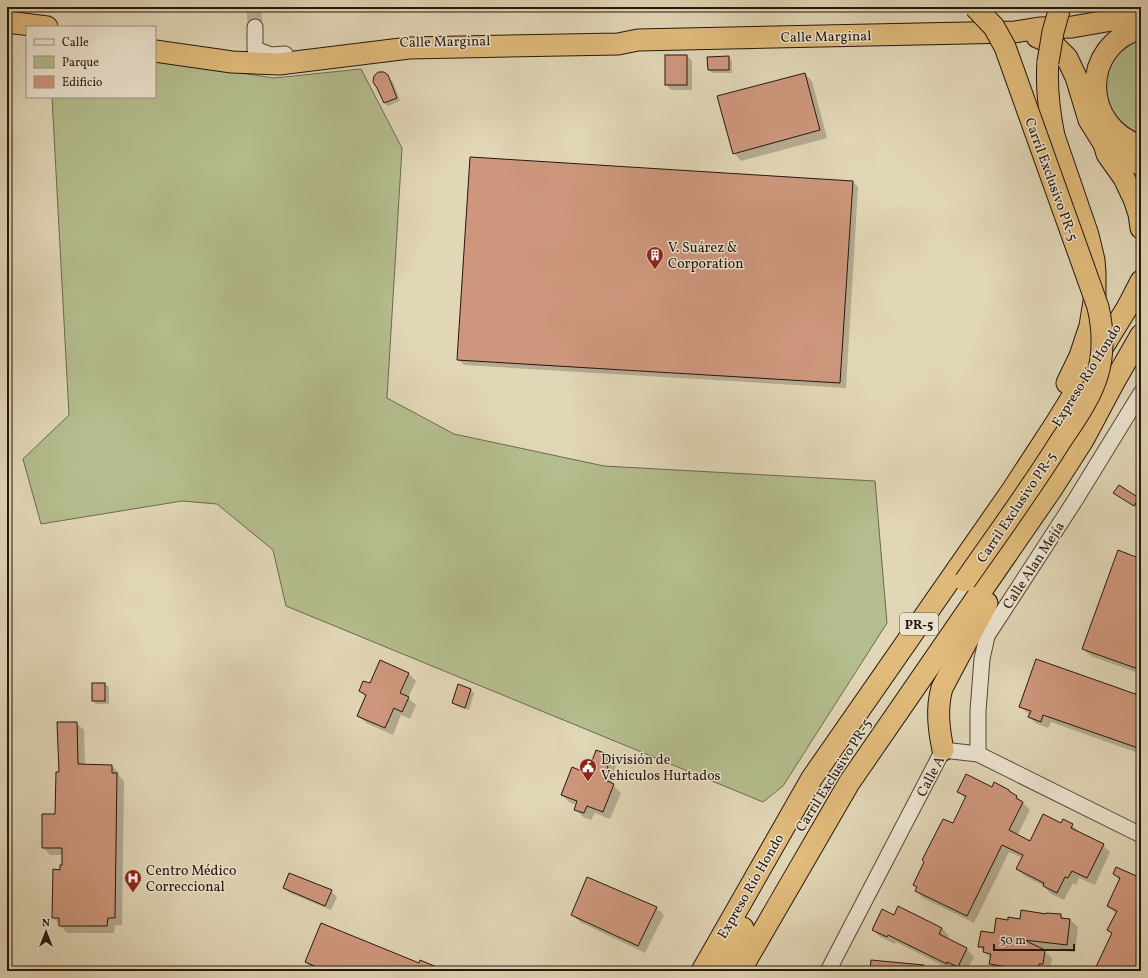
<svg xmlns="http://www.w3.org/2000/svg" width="1148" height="978" font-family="Vollkorn,serif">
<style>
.green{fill:#b4bd8d;stroke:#6c6a4d}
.shadow{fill:#0003}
.building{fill:#ce977d;stroke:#25160d}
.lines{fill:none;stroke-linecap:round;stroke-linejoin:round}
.minor-tunnel{stroke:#bbb094;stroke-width:15;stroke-dasharray:15 8;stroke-linecap:butt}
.minor-casing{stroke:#544637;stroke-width:17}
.highway-casing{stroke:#25160d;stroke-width:23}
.minor{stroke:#ece4d0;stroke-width:15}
.highway{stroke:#e0bb7b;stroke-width:21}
.highway-bridge-casing{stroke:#25160d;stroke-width:23;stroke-linecap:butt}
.highway-bridge{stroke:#e0bb7b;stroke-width:21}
.labels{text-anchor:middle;stroke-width:3;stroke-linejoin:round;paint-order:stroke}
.shield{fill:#ece4d0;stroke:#615448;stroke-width:1}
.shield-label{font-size:13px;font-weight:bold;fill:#25160d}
.street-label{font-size:14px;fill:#25160d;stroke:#ece4d0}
.poi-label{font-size:14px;fill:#25160d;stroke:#ece4d0;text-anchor:start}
</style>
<rect width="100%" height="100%" fill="#e1d6b6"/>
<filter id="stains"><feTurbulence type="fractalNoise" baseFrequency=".005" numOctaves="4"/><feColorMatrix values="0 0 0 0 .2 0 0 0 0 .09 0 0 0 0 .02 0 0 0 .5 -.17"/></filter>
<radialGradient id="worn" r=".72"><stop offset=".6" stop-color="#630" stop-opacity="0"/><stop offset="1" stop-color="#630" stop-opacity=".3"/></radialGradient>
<g class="green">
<path d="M1141,38v99l-24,-13 -14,-36 3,-18 17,-24z"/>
<path d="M155,60l119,18 87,-9 41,79 -15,250 67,36 150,32 271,15 12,142 -104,163 -20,16 -477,-196 -13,-56 -56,-46 -35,-3 -141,23 -18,-65 46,-44 -17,-318h103z"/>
</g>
<g class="shadow">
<path d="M687,56l5,5v29h-21l-5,-6z"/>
<path d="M729,57l3,4v12h-20l-3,-3z"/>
<path d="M383,73l10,9 7,19 -12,5 -3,-3 -7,-16z"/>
<path d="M805,74l7,7 15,57 -86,23 -7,-8z"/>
<path d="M853,182l5,5 -12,201 -382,-23 -6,-6z"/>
<path d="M1115,493l24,5 2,3v3l-3,5z"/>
<path d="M1141,560v114l-50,-18 -8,-7z"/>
<path d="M408,673l8,8 -8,17 8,7 -6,14 -9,-4 -8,20 -27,-12 -8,-7 8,-19 -6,-6z"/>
<path d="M93,684h12l4,3v17h-13l-3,-3z"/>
<path d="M471,690l3,3 -5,17 -12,-4 -4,-3z"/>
<path d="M1141,697v57l-90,-32 -3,6 -11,-4 -8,-7 1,-2 -10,-9z"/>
<path d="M76,723l8,7 1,35 27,1 7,7v3l5,5 -2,144h-7l-1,8h-47l-14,-16 10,-51v-11h-13l-7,-8 13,-32 4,-42z"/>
<path d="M609,756l8,8 -4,9 2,2 -3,9 9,9 -11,26 -15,-6 -4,7 -8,-3 -8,-8 2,-4 -7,-2 -8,-8 23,-22 8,-11z"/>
<path d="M992,788l25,9 13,13 -13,26 13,6 31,-18 11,1 7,7 24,13 7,7 -15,33 -16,-7 -3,7 -3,-2 -9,17 -13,-6 -7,-8 -19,-10 -8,-7 6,-11 -14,-6 -35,71 -51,-25 -7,-8 1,-2 -3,-3 39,-61 13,-25 -8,-8z"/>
<path d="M1141,870v101h-69l3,-6 13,6 2,-4 6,3 17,-36 -5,-4 8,-16 -8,-8 12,-25 -6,-7 23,3z"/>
<path d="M284,888l47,3 6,6 -6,13 -41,-17z"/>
<path d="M656,908l8,7 -19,38 -65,-31 -8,-7z"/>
<path d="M1061,915l3,4 6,1 8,7 -3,25 -33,-3 10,9 -2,13h-52l-8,-7 1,-5 -11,-12 28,-26 39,-5z"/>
<path d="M894,916l48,12 7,8 -1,4 19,9 7,8 -7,14h-8l-4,-2 -1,2 -58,-29 -1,2 -15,-7 -7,-7z"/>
<path d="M872,961l74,8 3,2h-84v-4l7,1z"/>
<path d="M306,962l114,2 24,7h-127l-4,-1z"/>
</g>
<g class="building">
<rect x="665" y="55" width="22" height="30"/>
<path d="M729,56v14h-21l-1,-13z"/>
<path d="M378,72h6l4,3 9,23 -13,5 -7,-15 -4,-6 1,-6z"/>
<path d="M805,73l15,57 -87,24 -16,-58z"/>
<path d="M470,157l383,24 -13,202 -383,-23z"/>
<path d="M1119,485l20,13 -5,8 -21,-13z"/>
<path d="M1118,550l23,9v111l-59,-21z"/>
<path d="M1036,659l105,37v53l-98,-34 -2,7 -13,-5 3,-6 -12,-4z"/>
<path d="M380,660l29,13 -9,20 9,4 -7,15 -8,-4 -9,20 -28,-12 9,-21 -7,-4 4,-10 7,2z"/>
<rect x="92" y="683" width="13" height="18"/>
<path d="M458,684l13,5 -6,19 -13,-5z"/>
<path d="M57,722h20l1,42 34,1v8h5l-2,145h-7l-1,8h-48v-8h-7l1,-49 7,1v-5h2v-17h-20v-34h13l1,-42h3z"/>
<path d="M596,750l14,5 -4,10 2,2 -5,12 11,5 -11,28 -16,-6 -3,7 -10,-3 3,-9 -16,-6 11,-28 12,5 5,-13 3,2z"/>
<path d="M966,774l26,13 2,-5 15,8v1l8,5 -1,2 7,4 -14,28 21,11 13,-27 18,9 2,-4 10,5 -2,4 33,16 -17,34 -15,-7 -4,7 -3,-1 -8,16 -14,-7 1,-3 -28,-14 7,-14 -21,-10 -35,71 -52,-25 2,-4 -4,-2 11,-23 -2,-2 21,-41 10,4 13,-27 -9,-4z"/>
<path d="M1116,867l25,11v93h-47l18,-38 -5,-3 10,-19 -10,-5 13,-28 -7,-4z"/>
<path d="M289,873l43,17 -7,16 -42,-18z"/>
<path d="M587,877l70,30 -19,39 -67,-31z"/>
<path d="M898,906l44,22 -3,6 28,14 -9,19 -11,-5v2l-59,-29 -1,2 -15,-7 10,-21 12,6z"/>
<path d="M1021,910l25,4v-1l15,1v4l9,1 -3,26 -43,-5 21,10 -2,14h-4v4h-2l-1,3 -47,-7 2,-10 -8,-2 1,-5h-6l3,-16 13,2 2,-15 12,2v-3l12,2z"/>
<path d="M321,923l98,40 1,-3 26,11h-120l-21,-9z"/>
<path d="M871,960l53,5 -1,6h-53z"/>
</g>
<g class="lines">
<path class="minor-tunnel" d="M254,7l1,20"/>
<defs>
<g id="minor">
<path d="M255,27v22l16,6 14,-1"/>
<path d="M978,754v-43l4,-52 5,-23 87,-134 67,-109"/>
<path d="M828,971l115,-221 35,4 163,81"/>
</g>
<g id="highway">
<path d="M7,22l40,5"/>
<path d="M1141,28c-61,18 -60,99 0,118"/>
<path d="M1037,37l16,7 14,14 9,19 13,43 15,24 3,10 17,24 10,21 5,15 2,14"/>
<path d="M155,51l77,11 47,2 130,-16 209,-4 20,-4 377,-8 24,-4 33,-1 69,-12"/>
<path d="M1048,62c-2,25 1,49 6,74l34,99 6,25 1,13v22l-5,31 -10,30 -13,27"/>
<path d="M1104,144l37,21"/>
<path d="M943,750c-4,-20 -7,-41 -1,-62l45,-85"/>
<path d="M702,971l110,-193 201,-289 43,-66 71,-115 14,-27"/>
<path d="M719,971l24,-43"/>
<path d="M740,971l109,-188 202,-293 32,-50 31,-58 27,-47"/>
</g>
</defs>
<use href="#minor" class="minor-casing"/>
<use href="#highway" class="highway-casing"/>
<use href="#minor" class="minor"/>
<use href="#highway" class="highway"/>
<defs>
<g id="highway-bridge">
<path d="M1048,62l5,-30 7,-25"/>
<path d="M965,581c32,-46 65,-91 95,-139 14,-21 31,-44 38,-69 6,-22 5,-44 0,-66l-93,-260 -11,-20 -19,-20"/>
</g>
</defs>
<use href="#highway-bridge" class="highway-bridge-casing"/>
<use href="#highway-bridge" class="highway-bridge"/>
</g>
<defs>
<symbol id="building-pin" viewBox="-11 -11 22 30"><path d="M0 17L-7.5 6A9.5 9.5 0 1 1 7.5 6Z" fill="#8f2418" stroke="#ece4d0"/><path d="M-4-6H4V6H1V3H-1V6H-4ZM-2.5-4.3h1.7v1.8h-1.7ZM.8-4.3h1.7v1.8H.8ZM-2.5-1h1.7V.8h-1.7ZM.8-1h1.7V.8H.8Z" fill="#fff"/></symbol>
<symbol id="civic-pin" viewBox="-11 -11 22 30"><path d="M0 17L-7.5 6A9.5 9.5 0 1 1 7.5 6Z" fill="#8f2418" stroke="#ece4d0"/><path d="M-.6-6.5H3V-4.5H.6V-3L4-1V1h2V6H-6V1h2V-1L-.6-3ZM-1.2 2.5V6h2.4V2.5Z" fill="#fff"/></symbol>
<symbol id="hospital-pin" viewBox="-11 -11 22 30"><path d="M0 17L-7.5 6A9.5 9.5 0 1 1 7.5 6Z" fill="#8f2418" stroke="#ece4d0"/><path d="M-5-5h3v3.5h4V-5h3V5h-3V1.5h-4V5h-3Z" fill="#fff"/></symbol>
</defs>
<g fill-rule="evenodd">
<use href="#building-pin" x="645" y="245" width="20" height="27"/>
<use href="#civic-pin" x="578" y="757" width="20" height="27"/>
<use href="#hospital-pin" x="123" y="868" width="20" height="27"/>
</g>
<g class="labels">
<rect class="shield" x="900" y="613" width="38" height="22" rx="3"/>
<g class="shield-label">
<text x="919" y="629">PR-5</text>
</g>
<g class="street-label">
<text transform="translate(826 36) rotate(-1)" y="5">Calle Marginal</text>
<text transform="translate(445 41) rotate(-1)" y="5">Calle Marginal</text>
<text transform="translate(1052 179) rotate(70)" y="5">Carril Exclusivo PR-5</text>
<text transform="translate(1086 375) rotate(-58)" y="5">Expreso Río Hondo</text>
<text transform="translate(1016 507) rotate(-56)" y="5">Carril Exclusivo PR-5</text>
<text transform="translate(1033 565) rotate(-57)" y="5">Calle Alan Mejía</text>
<text transform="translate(833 775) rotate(-58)" y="5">Carril Exclusivo PR-5</text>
<text transform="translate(930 776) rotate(-62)" y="5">Calle A</text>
<text transform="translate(750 886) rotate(-60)" y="5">Expreso Río Hondo</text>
</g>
<g class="poi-label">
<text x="668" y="252">V. Suárez &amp;<tspan x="668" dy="16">Corporation</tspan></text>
<text x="601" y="764">División de<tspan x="601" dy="16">Vehiculos Hurtados</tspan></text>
<text x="146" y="875">Centro Médico<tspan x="146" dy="16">Correccional</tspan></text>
</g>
</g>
<rect width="1148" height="978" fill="none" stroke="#e1d6b6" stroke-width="24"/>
<rect x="8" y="8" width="1132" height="962" fill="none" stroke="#25160d" stroke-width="2"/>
<rect x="12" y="12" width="1124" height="954" fill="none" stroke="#25160d"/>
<rect x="26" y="26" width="130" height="72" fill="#ece4d0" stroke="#9c9282"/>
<rect x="34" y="39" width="20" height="6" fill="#ece4d0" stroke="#9c9282"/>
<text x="62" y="46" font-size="12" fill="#25160d">Calle</text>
<rect x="34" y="56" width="20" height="12" fill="#b4bd8d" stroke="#9c9282"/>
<text x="62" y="66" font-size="12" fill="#25160d">Parque</text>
<rect x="34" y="76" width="20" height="12" fill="#ce977d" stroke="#9c9282"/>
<text x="62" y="86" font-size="12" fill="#25160d">Edificio</text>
<g transform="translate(46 932)" stroke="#ece4d0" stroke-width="3" paint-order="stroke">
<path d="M0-3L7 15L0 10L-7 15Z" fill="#25160d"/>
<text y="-6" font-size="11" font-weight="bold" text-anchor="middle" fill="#25160d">N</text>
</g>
<path d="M994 944v6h80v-6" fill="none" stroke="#25160d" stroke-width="2"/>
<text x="1000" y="944" font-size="12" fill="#25160d" stroke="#ece4d0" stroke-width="3" paint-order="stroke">50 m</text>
<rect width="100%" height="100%" filter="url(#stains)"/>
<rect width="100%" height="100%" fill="url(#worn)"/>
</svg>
